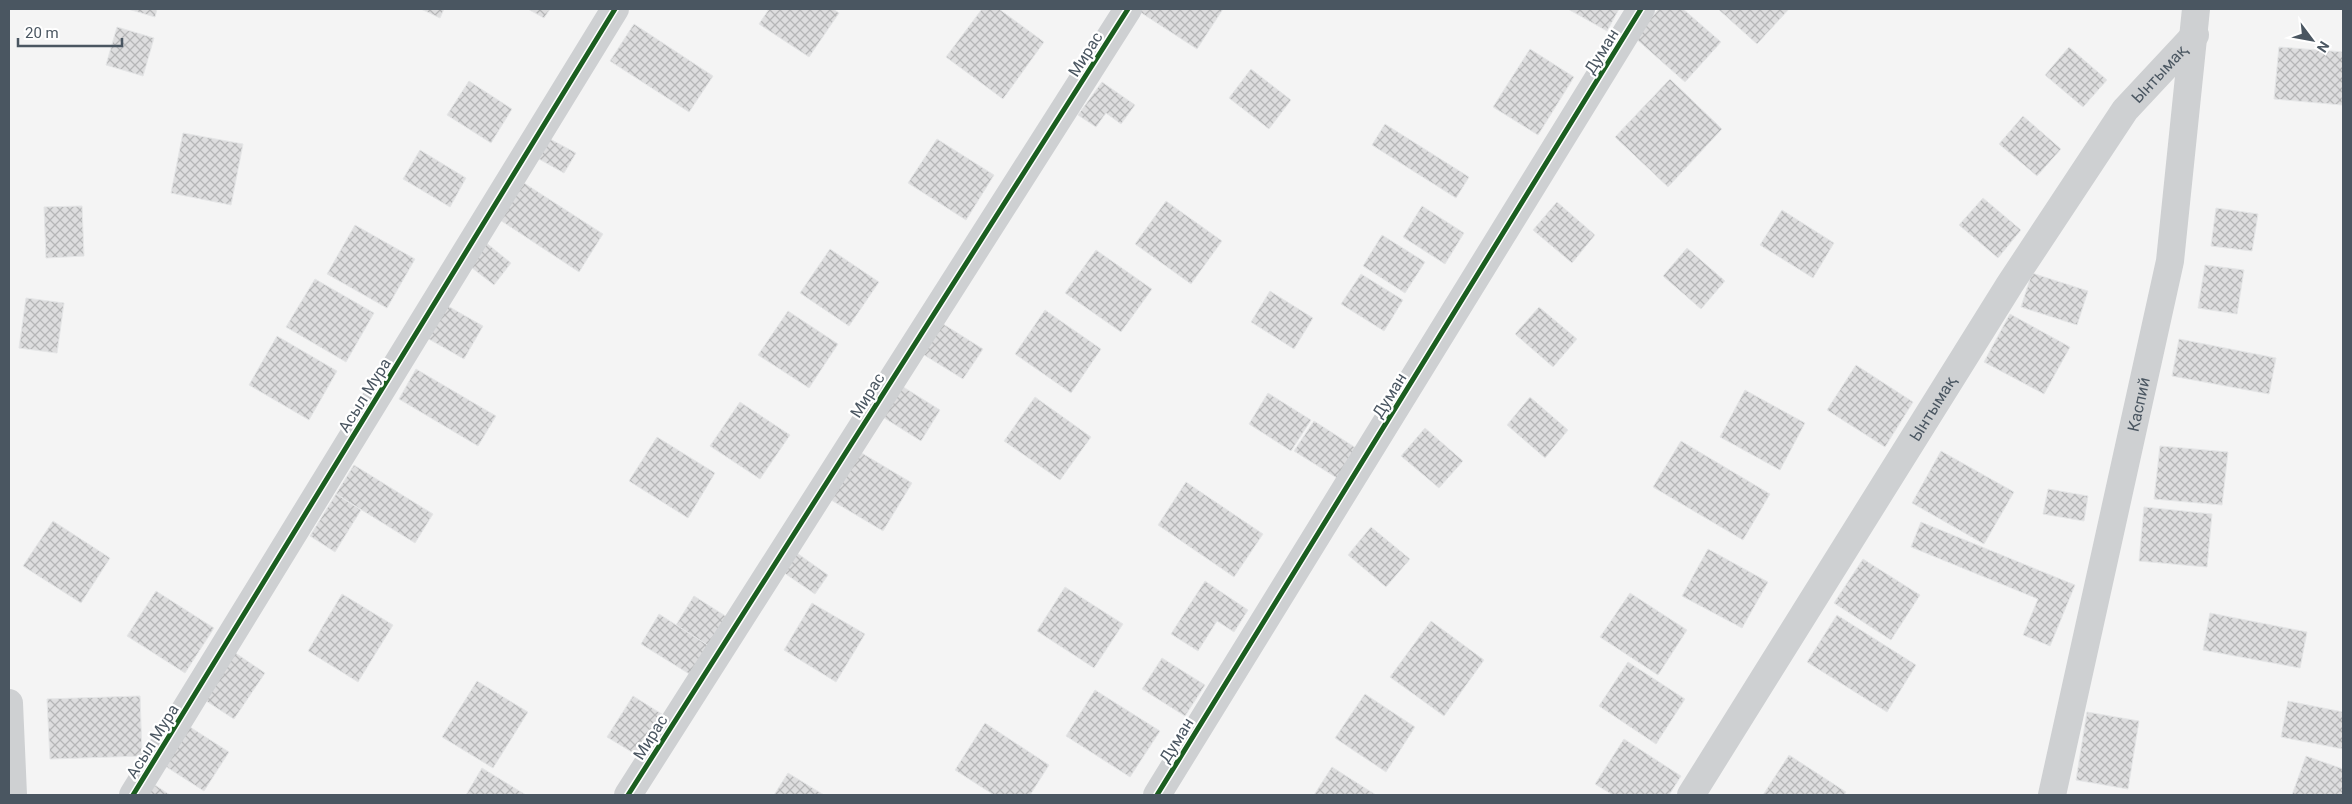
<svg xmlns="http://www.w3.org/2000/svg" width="2352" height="804" font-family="Roboto,sans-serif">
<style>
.building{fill:url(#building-cross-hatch);stroke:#e5e6e7}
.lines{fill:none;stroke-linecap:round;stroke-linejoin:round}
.minor{stroke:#ced0d2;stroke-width:28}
.cycleway-casing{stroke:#fff;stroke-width:8}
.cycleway{stroke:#1b5e20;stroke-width:5}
.labels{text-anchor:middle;stroke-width:4.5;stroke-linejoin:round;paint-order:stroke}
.street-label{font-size:16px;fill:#4a5661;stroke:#fff}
</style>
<defs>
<pattern id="building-cross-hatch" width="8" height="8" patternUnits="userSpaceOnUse" patternTransform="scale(1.25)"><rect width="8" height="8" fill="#ddddde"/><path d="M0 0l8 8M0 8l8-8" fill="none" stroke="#b5b6b7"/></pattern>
</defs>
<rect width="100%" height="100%" fill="#f4f4f4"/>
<g class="building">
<path d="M128,9h29l-2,8z"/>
<path d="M421,9h23l-4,9z"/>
<path d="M528,9h22l-6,9z"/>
<path d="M769,9h64l6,4 -30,44 -50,-33z"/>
<path d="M982,9h17l45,33 -41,57 -57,-42z"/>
<path d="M1142,9h81l-26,40 -57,-37z"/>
<path d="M1568,9h51l-12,22z"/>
<path d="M1659,9h24l38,33 -36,40 -51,-45z"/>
<path d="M1718,9h71l-32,35z"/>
<path d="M634,24l79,52 -24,36 -79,-51z"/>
<path d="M117,27l37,11 -11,38 -37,-11z"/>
<path d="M2069,47l38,33 -24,27 -38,-32z"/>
<path d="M2279,47l64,5 -1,53 -68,-6z"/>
<path d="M1530,49l44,28 -36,58 -45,-28z"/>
<path d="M1251,69l40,31 -22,29 -40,-31z"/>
<path d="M1670,79l52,50 -54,58 -53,-50z"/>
<path d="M469,81l43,28 -21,34 -44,-28z"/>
<path d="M1102,82l33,23 -14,19 -15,-11 -10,14 -18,-12z"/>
<path d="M2023,116l38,33 -24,27 -38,-32z"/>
<path d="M1385,124l84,53 -13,21 -84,-53z"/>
<path d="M183,133l60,11 -12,61 -60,-12z"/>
<path d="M550,139l26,14 -12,20 -25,-14z"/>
<path d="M937,139l57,36 -28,45 -58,-37z"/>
<path d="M420,150l46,28 -16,29 -47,-28z"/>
<path d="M524,183l79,51 -24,38 -79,-52z"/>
<path d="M1983,198l38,32 -23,28 -39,-33z"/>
<path d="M1166,201l56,40 -31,43 -56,-40z"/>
<path d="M1557,202l38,33 -23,28 -39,-33z"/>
<path d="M82,206l2,50 -38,2 -2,-51z"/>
<path d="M1422,206l42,27 -19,31 -42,-27z"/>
<path d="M2216,208l42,6 -6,37 -41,-5z"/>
<path d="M1782,210l52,33 -21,35 -53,-33z"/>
<path d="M355,225l60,34 -28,49 -60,-34z"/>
<path d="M1382,235l43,27 -20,31 -42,-27z"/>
<path d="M484,241l27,22 -17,22 -27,-21z"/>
<path d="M1687,248l38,33 -24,28 -38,-33z"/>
<path d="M830,249l49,33 -30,44 -49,-33z"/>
<path d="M1096,250l56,39 -31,43 -56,-39z"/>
<path d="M2205,265l39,5 -7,44 -39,-6z"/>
<path d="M2032,273l56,18 -11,34 -56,-18z"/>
<path d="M1361,274l42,26 -19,31 -43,-27z"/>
<path d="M315,279l59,34 -28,49 -60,-35z"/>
<path d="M1270,291l43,27 -19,31 -43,-27z"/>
<path d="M26,298l38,5 -7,50 -38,-5z"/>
<path d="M446,305l37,21 -19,33 -37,-21z"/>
<path d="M1539,307l38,32 -24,28 -38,-33z"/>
<path d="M1045,310l56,39 -30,44 -56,-39z"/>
<path d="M788,311l50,33 -29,44 -51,-33z"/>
<path d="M2010,314l60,33 -26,47 -60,-32z"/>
<path d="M940,322l43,27 -20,30 -42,-26z"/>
<path d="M277,336l60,35 -28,49 -60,-35z"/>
<path d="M2179,339l97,19 -7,36 -97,-18z"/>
<path d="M1856,365l57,37 -28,45 -58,-37z"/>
<path d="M416,369l80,47 -18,30 -79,-47z"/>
<path d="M897,383l43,27 -19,31 -43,-27z"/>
<path d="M1745,390l60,33 -25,47 -60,-33z"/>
<path d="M1268,393l43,27 -20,31 -42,-27z"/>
<path d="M1035,397l56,40 -31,43 -56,-39z"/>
<path d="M1530,397l38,33 -23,28 -38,-33z"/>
<path d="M740,402l50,33 -30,44 -50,-33z"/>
<path d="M1314,421l42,27 -19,30 -43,-27z"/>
<path d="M1425,428l38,33 -24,27 -38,-32z"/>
<path d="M657,437l58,36 -27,45 -59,-37z"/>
<path d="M1681,441l89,53 -27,46 -90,-53z"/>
<path d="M2160,446l68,6 -6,53 -68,-6z"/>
<path d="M1941,451l73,41 -30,52 -72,-41z"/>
<path d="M860,452l52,31 -29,48 -52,-31z"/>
<path d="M354,465l79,49 -18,29 -79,-49z"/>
<path d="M1186,482l77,52 -29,43 -76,-52z"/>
<path d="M2048,489l40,7 -4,25 -41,-7z"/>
<path d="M336,494l25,16 -26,42 -25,-16z"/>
<path d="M2144,507l68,7 -5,53 -68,-6z"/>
<path d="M53,521l57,37 -29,45 -58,-37z"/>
<path d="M1921,522l154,63 -25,61 -27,-11 15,-36 -127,-52z"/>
<path d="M1371,527l39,32 -24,28 -38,-32z"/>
<path d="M1708,549l60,33 -26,46 -60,-32z"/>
<path d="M794,551l34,24 -13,19 -35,-24z"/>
<path d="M1863,559l57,36 -29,45 -57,-37z"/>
<path d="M1205,581l43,29 -14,22 -17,-11 -19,30 -27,-17z"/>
<path d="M1065,587l58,37 -29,44 -57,-37z"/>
<path d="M156,591l58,37 -29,45 -58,-37z"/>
<path d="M1630,593l57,37 -29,45 -58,-38z"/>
<path d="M342,594l51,31 -35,57 -50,-31z"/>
<path d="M694,596l33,21 -18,29 -33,-21z"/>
<path d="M812,603l53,31 -29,48 -52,-32z"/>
<path d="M2210,613l97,19 -7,36 -97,-18z"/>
<path d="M659,614l50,32 -18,29 -50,-31z"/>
<path d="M1837,615l79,50 -29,47 -80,-50z"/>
<path d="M1431,621l53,39 -40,56 -54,-39z"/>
<path d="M234,652l31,21 -31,46 -31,-20z"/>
<path d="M1162,658l43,27 -20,31 -43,-27z"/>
<path d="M1628,662l57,37 -29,45 -57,-38z"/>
<path d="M477,681l51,31 -35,56 -51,-31z"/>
<path d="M1095,690l65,41 -30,46 -64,-41z"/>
<path d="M1365,694l50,33 -29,45 -51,-34z"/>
<path d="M140,696l2,60 -92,3 -3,-60z"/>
<path d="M633,696l32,20 -25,41 -33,-20z"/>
<path d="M2288,701l55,11v37l-62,-12z"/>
<path d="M2087,712l52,9 -11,68 -52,-9z"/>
<path d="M985,723l64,42 -19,30h-36l-39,-25z"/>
<path d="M190,727l39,25 -25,39 -39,-25z"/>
<path d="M1624,739l57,37 -12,19h-56l-18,-11z"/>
<path d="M1789,755l57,37 -2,3h-81z"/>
<path d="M2306,756l37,13v26h-51z"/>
<path d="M1332,767l44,28h-62z"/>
<path d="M482,768l44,27h-60z"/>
<path d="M788,773l36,22h-50z"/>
<path d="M155,785l15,10h-22z"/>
</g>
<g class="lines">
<g class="minor">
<path d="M9,703l4,92"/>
<path d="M133,795l482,-786"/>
<path d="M628,795l500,-786"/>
<path d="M1157,795l484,-786"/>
<path id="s1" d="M1691,795l319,-511 115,-174 70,-75"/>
<path id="s2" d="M2052,795l118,-534 26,-252"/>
</g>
<defs>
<g id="cycleway">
<path d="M133,795l482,-786"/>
<path d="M628,795l500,-786"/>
<path d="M1157,795l484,-786"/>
</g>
</defs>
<use href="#cycleway" class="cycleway-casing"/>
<use href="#cycleway" class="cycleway"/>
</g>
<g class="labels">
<g class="street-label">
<text transform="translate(1601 51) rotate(-58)" y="6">Думан</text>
<text transform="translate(1085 54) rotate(-58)" y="6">Мирас</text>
<text dy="6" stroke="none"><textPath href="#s1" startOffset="861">Ынтымақ</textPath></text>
<text transform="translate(364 395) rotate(-58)" y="6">Асыл Мура</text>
<text transform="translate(867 395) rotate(-58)" y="6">Мирас</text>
<text transform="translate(1389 395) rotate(-58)" y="6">Думан</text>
<text dy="6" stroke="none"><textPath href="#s2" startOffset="400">Каспий</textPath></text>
<text dy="6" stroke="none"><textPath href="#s1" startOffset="456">Ынтымақ</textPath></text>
<text transform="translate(650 737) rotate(-58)" y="6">Мирас</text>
<text transform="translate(1176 740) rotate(-58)" y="6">Думан</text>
<text transform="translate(152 741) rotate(-58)" y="6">Асыл Мура</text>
</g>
</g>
<rect width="2352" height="804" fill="none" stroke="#4a5661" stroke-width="20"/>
<g transform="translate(2312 40) rotate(122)" stroke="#ffffff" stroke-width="4" paint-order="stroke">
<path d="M0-4L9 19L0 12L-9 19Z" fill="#4a5661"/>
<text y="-8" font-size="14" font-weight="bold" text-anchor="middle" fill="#4a5661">N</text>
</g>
<path d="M18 38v8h104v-8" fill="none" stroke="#4a5661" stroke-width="2.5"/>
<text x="25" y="38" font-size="15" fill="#4a5661" stroke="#ffffff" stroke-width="4" paint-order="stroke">20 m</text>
</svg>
